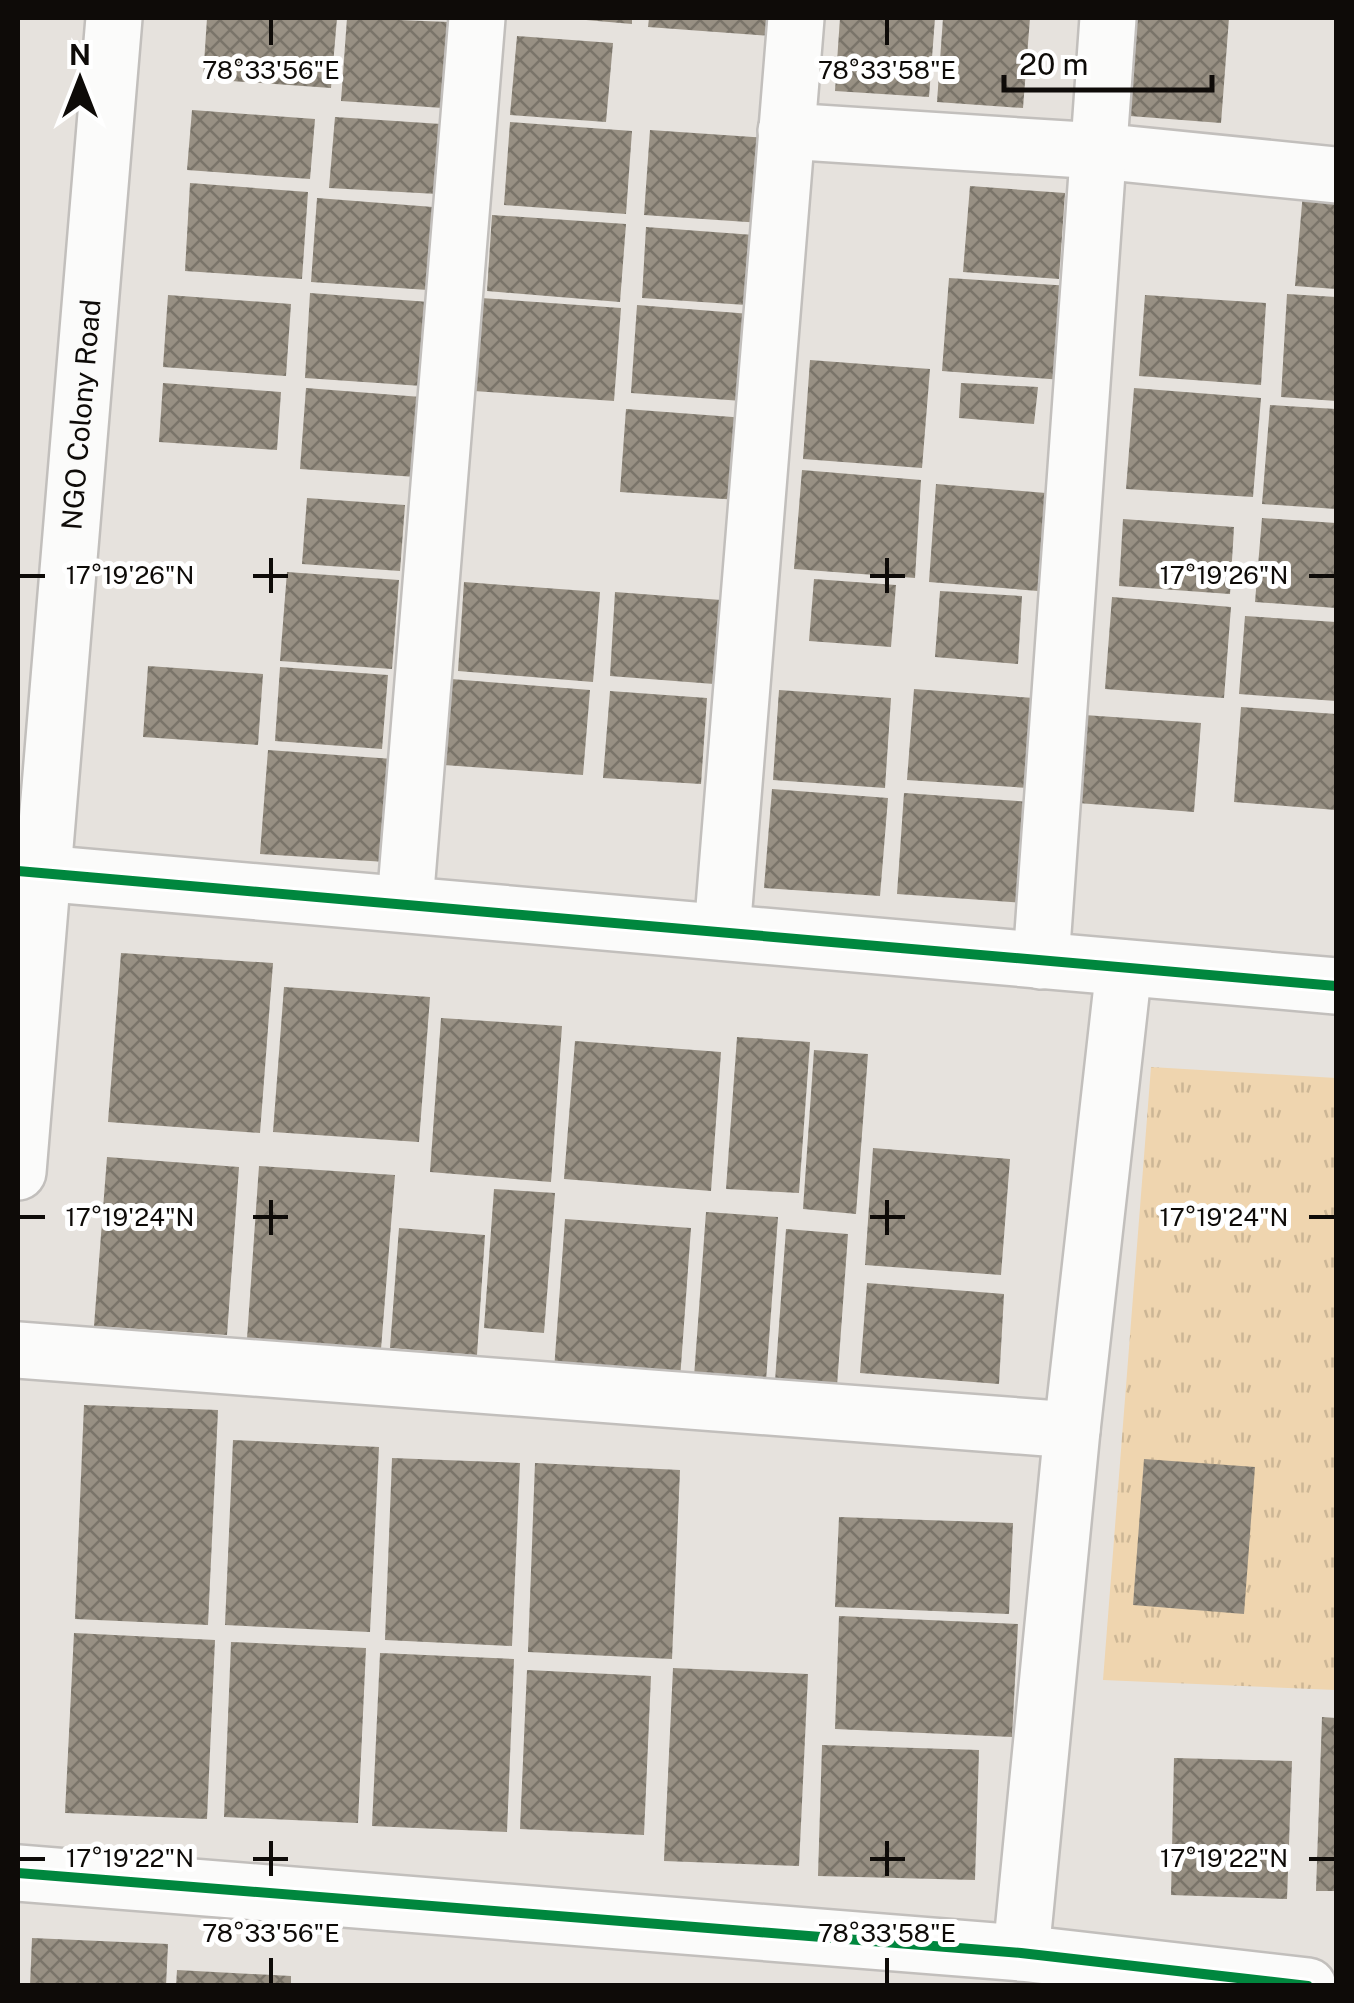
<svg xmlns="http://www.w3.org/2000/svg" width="1354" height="2003" font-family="'Public Sans',sans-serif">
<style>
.park{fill:url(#park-tufts)}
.building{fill:url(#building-cross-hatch)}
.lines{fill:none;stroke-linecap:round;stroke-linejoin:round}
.minor-casing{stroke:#c2bfbc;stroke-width:60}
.minor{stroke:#fbfbfa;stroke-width:55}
.cycleway-casing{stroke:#fff;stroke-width:16}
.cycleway{stroke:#00873e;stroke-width:10}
.ticks{fill:none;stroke:#0e0b08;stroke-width:4}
.labels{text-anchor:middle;stroke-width:10;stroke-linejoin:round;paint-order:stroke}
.street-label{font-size:28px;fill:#0e0b08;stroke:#fff}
.ticks-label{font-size:25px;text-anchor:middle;fill:#0e0b08;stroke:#fff;stroke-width:10;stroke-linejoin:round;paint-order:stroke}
</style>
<defs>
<pattern id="park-tufts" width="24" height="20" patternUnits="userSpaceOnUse" patternTransform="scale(2.5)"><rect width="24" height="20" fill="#efd5af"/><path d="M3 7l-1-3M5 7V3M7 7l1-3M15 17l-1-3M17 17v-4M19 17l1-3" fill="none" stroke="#ccb695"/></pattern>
<pattern id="building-cross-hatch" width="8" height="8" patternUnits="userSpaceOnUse" patternTransform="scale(2.5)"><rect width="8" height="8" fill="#989083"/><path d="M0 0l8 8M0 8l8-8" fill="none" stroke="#7a7469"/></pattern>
</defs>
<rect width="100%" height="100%" fill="#e6e2dd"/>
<path class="park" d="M1151,1067l185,11v612l-233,-10z"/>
<g class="building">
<path d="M207,18h130l-6,70 -128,-9z"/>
<path d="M347,18l103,4 -7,86 -102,-7z"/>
<path d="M586,18h46v6l-46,-4z"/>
<path d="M649,18h124l-1,18 -124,-9z"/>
<path d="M840,18h95l-6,79 -94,-6z"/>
<path d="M943,18h87l-7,90 -86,-6z"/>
<path d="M1136,18h93l-8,105 -91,-7z"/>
<path d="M517,36l96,7 -7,79 -96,-7z"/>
<path d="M192,110l123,9 -5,60 -123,-9z"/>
<path d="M335,117l106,7 -4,70 -108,-6z"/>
<path d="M510,122l122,9 -6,83 -122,-9z"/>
<path d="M650,130l118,8 -6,85 -118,-8z"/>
<path d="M190,183l118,9 -6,87 -117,-8z"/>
<path d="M970,186l95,7 -6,86 -96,-7z"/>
<path d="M1303,192l33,2v95l-41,-3z"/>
<path d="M317,198l116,9 -5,83 -117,-8z"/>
<path d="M492,215l134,9 -6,78 -133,-11z"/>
<path d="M646,227l120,9 -5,70 -119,-8z"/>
<path d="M949,278l122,8 -8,94 -121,-9z"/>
<path d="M310,293l119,9 -7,84 -117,-8z"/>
<path d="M1287,294l49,3v104l-55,-4z"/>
<path d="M168,295l123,9 -5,72 -123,-9z"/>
<path d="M1145,295l121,8 -5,82 -122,-9z"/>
<path d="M481,298l140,10 -7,93 -140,-10z"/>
<path d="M637,305l126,10 -7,87 -125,-9z"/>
<path d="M810,360l120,9 -8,99 -119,-9z"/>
<path d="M163,383l118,9 -4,58 -118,-8z"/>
<path d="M961,383l77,4 -4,37 -75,-6z"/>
<path d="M306,388l115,9 -5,80 -116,-8z"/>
<path d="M1134,388l127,10 -8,99 -127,-8z"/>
<path d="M1270,405l66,4v100l-74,-5z"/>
<path d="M626,409l120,9 -7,82 -119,-8z"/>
<path d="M802,470l119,10 -6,98 -121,-9z"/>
<path d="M936,484l122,10 -7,98 -122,-10z"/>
<path d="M307,498l98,7 -5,66 -98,-7z"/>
<path d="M1262,518l74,5v85l-81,-6z"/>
<path d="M1123,519l111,8 -4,67 -111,-8z"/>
<path d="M287,572l112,8 -7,89 -112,-8z"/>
<path d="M814,579l82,6 -5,62 -82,-6z"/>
<path d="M464,582l136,10 -7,90 -135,-11z"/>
<path d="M940,591l82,5 -4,68 -83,-7z"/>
<path d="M615,592l106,8 -7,84 -104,-8z"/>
<path d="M1112,597l119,10 -7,91 -119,-9z"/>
<path d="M1245,616l91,6v79l-97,-7z"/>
<path d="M148,666l115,8 -5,71 -115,-8z"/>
<path d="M280,667l108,8 -6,74 -107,-8z"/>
<path d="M451,679l139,11 -7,85 -139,-10z"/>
<path d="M914,689l120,9 -6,90 -121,-8z"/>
<path d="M779,690l112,8 -6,90 -112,-8z"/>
<path d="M610,691l97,7 -6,86 -98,-6z"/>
<path d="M1241,707l95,7v96l-102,-8z"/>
<path d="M1084,715l117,8 -7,89 -116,-9z"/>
<path d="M268,750l125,9 -7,103 -126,-8z"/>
<path d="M772,789l116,9 -8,98 -116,-8z"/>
<path d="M904,793l128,9 -6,101 -129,-9z"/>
<path d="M121,953l152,10 -13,170 -152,-11z"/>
<path d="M284,987l146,10 -11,145 -146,-10z"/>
<path d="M441,1018l121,8 -11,156 -121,-10z"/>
<path d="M737,1037l73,5 -11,151 -73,-4z"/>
<path d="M575,1041l146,11 -10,139 -147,-12z"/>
<path d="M814,1050l54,4 -12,160 -53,-5z"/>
<path d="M873,1148l137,11 -9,116 -136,-10z"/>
<path d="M107,1157l132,10 -12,168 -133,-9z"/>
<path d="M259,1166l136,9 -14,174 -134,-10z"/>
<path d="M494,1189l61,4 -11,140 -60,-5z"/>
<path d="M706,1212l72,5 -12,164 -72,-4z"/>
<path d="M565,1219l126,9 -11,151 -126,-9z"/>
<path d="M399,1228l86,7 -8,120 -87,-7z"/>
<path d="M786,1229l62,5 -11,152 -62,-5z"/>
<path d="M867,1283l137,11 -5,90 -139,-11z"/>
<path d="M84,1405l134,5 -10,215 -133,-6z"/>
<path d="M233,1440l146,7 -9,185 -145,-7z"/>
<path d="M392,1458l128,5 -8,183 -127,-6z"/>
<path d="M1144,1459l111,8 -11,147 -111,-9z"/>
<path d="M535,1463l145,7 -8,189 -144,-7z"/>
<path d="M839,1517l174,6 -4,91 -174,-7z"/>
<path d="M839,1616l179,8 -6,113 -177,-8z"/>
<path d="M74,1633l141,7 -8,179 -142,-6z"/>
<path d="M231,1642l135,6 -8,175 -134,-6z"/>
<path d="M380,1653l134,6 -7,173 -135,-6z"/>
<path d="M673,1668l135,6 -9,192 -135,-5z"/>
<path d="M527,1670l124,6 -7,159 -124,-6z"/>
<path d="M1322,1717l14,1v173h-20z"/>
<path d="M822,1745l157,5 -4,130 -157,-4z"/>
<path d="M1174,1758l118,3 -5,138 -116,-4z"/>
<path d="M32,1938l136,6 -2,42h-136z"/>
<path d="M177,1970l114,6v10h-115z"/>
</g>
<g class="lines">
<defs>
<g id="minor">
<path d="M786,131l313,20 237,24"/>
<path d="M18,871l1318,115"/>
<path d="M405,903l72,-885"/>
<path d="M722,932l74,-914"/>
<path d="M1041,961l67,-943"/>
<path id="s1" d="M18,1172l96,-1154"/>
<path d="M18,1350l1054,80"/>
<path d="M18,1873l1003,80 287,33"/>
<path d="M1021,1953l51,-523 52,-462"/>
</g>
</defs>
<use href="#minor" class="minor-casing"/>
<use href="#minor" class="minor"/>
<defs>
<g id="cycleway">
<path d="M18,871l1318,115"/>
<path d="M18,1873l1003,80 287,33"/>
</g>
</defs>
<use href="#cycleway" class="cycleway-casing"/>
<use href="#cycleway" class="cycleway"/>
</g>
<path class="ticks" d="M271,20v25M887,20v25M271,558v35M887,558v35M20,576h25M253,576h35M870,576h35M1309,576h25M271,1200v35M887,1200v35M20,1217h25M253,1217h35M870,1217h35M1309,1217h25M271,1841v35M887,1841v35M20,1859h25M253,1859h35M870,1859h35M1309,1859h25M271,1958v25M887,1958v25"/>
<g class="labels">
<g class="street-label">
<text dy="10" stroke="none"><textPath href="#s1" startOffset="760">NGO Colony Road</textPath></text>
</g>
</g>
<g class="ticks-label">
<text x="271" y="79">78°33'56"E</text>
<text x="887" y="79">78°33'58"E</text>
<text x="130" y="584">17°19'26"N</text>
<text x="1224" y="584">17°19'26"N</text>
<text x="130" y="1226">17°19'24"N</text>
<text x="1224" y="1226">17°19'24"N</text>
<text x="130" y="1867">17°19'22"N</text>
<text x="1224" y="1867">17°19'22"N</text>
<text x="271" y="1942">78°33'56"E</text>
<text x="887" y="1942">78°33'58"E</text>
</g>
<rect width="1354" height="2003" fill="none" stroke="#0e0b08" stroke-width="40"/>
<g transform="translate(80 80)" stroke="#ffffff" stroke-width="8" paint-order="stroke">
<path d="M0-8L18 38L0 25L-18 38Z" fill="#0e0b08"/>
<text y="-15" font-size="28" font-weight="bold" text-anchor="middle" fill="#0e0b08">N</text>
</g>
<path d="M1004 75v15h208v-15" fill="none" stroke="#0e0b08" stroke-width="5"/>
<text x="1019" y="75" font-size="30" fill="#0e0b08" stroke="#ffffff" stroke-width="8" paint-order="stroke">20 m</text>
</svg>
